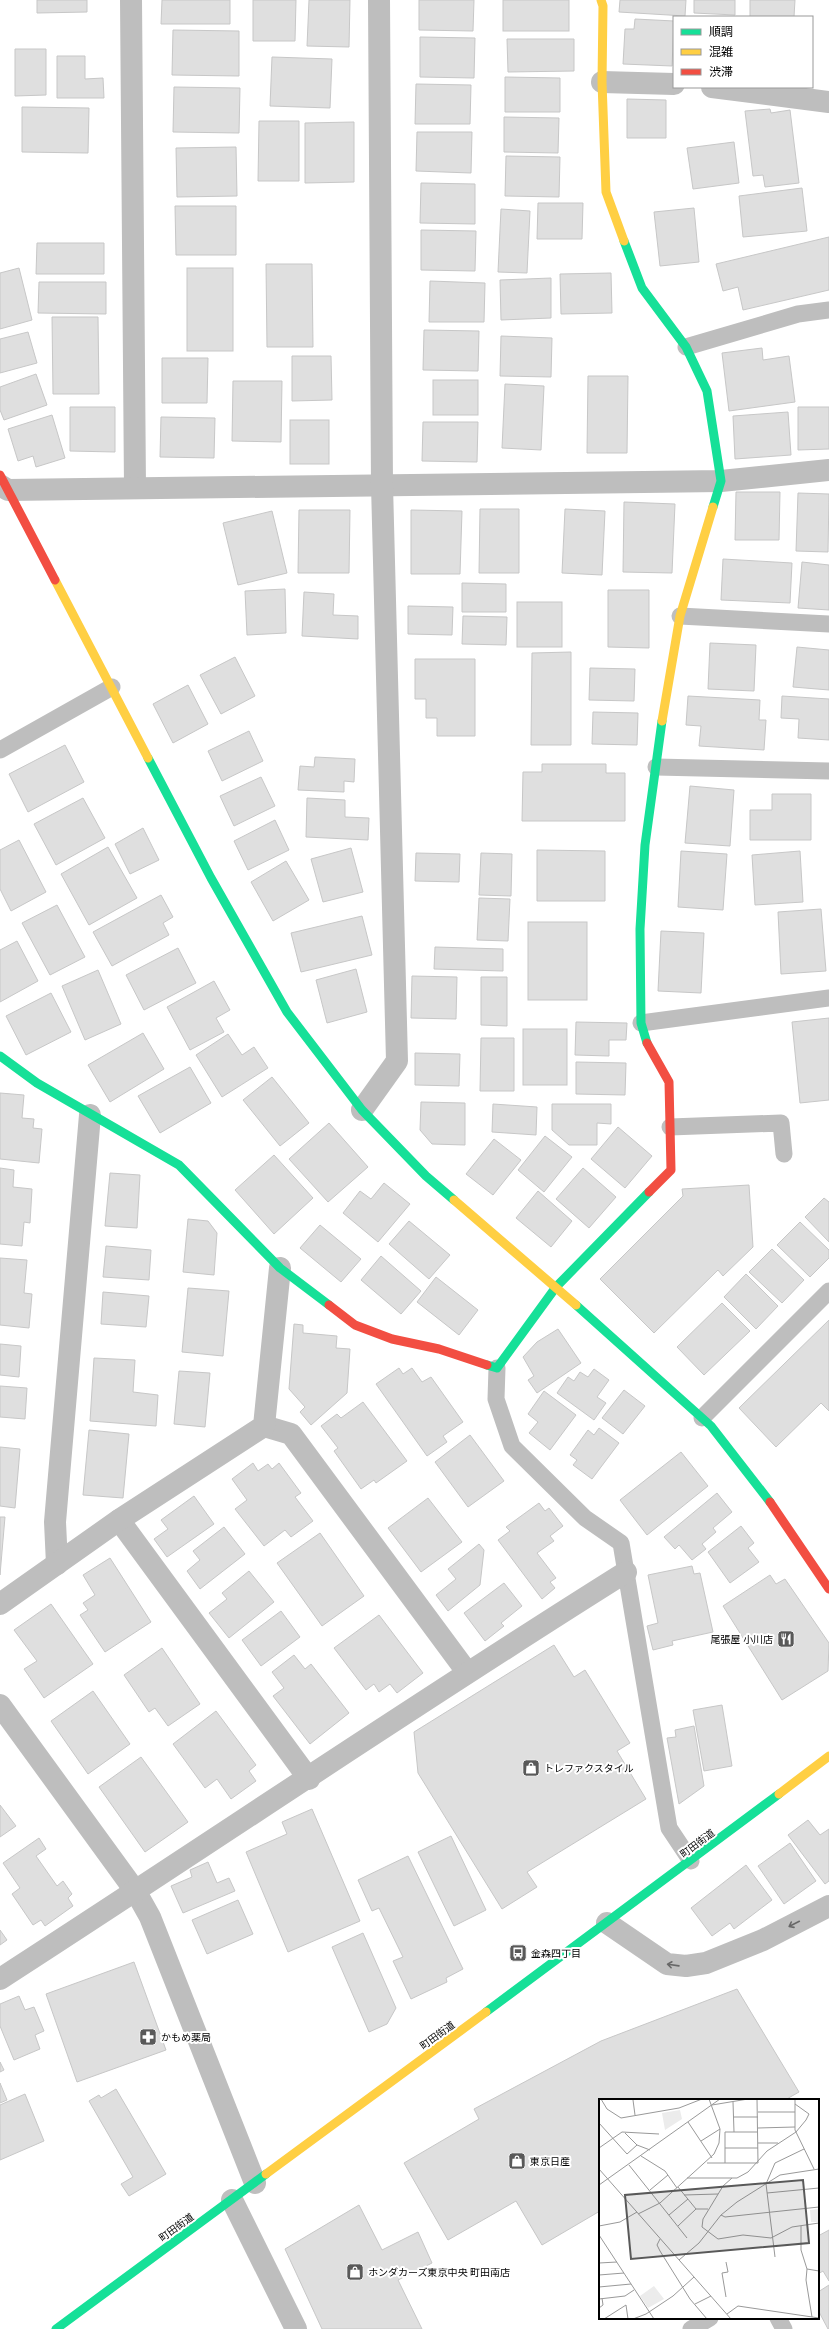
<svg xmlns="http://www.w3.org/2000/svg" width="829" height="2329" font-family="Montserrat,'Noto Sans JP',sans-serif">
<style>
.building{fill:#dfdfdf;stroke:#c7c7c7}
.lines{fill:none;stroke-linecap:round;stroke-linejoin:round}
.lane{stroke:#bebebe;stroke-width:17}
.street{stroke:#bebebe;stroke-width:22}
.fast{stroke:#16e098;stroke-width:9}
.slow{stroke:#ffcf43;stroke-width:9}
.jam{stroke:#f24e42;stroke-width:9}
.oneway{stroke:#686868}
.labels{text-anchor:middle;stroke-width:4;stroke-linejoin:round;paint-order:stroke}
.poi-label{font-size:10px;fill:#000;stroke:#fff;text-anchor:start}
.street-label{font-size:10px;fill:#000;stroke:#fff}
.inset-road{fill:none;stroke:#999;stroke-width:1}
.view{fill:#595959;fill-opacity:0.15;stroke:#595959;stroke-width:2}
.inset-edge{fill:none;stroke:#000;stroke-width:2}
</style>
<rect width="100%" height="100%" fill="#fff"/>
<g class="building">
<path d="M37,0h50v12l-50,1z"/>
<path d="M162,0h68v24h-69z"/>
<path d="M253,0h43l-1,41h-42z"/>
<path d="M309,0h41l-1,47 -42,-1z"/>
<path d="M419,0h55l-1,31 -54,-1z"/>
<rect x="503" y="0" width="66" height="31"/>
<path d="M620,0h66l-1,16 -66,-4z"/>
<path d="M694,0h41v15l-41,-2z"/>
<path d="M750,0h45l-1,17h-44z"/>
<path d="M635,19l39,2 -2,45 -49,-2 2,-35h9z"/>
<path d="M173,30l66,1v45l-67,-1z"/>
<path d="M420,37l55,1 -1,40 -54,-1z"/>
<path d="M507,39h67v32l-66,1z"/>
<path d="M15,49h31v46l-31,1z"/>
<path d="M57,56h28v23l18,-1 1,20h-47z"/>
<path d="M272,57l60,2 -2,49 -60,-2z"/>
<path d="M505,77l55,1v34h-55z"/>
<path d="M416,84l55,1 -1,39h-55z"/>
<path d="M174,87l66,1 -1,45 -66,-1z"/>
<path d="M627,99l39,1v38h-39z"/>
<path d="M22,107l67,1 -1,45 -66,-1z"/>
<path d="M770,109l1,4 19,-3 9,73 -34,4 -2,-12 -10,1 -8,-65z"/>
<path d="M504,117l55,1 -1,35 -54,-1z"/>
<path d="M259,121h40v60h-41z"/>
<path d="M354,122v60l-49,1v-60z"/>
<path d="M417,132h55l-1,41 -55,-2z"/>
<path d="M734,142l5,41 -46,6 -6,-41z"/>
<path d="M236,147l1,49 -60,1 -1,-49z"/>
<path d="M506,156l54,1 -1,40 -54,-1z"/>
<path d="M421,183l54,1v40l-55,-1z"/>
<path d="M802,188l5,43 -64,6 -4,-41z"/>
<path d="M538,203h45l-1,36h-45z"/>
<path d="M175,206h61v49h-60z"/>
<path d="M694,208l5,54 -39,4 -6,-54z"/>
<path d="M501,209l29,2 -3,62 -29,-1z"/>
<path d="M421,230l55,1 -1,40 -54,-1z"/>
<path d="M829,237v53l-86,20 -5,-23 -15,4 -7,-27z"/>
<path d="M37,243h67v31h-68z"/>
<path d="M266,264h46l1,83h-46z"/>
<path d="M19,268l13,52 -32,9v-56z"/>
<rect x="187" y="268" width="46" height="83"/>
<path d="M611,273l1,40 -51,1 -1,-40z"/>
<path d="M551,278v40l-50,2 -1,-40z"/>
<path d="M430,281l55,2 -1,39h-55z"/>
<path d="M39,282h67v32l-68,-1z"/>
<path d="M52,317h46l1,77h-46z"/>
<path d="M424,330l55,1 -1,40 -55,-1z"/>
<path d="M28,332l9,31 -37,10v-34z"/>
<path d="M501,336l51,2 -1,39 -51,-1z"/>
<path d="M762,348l1,12 26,-4 6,46 -66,9 -7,-58z"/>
<path d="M292,356h39l1,44 -40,1z"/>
<path d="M162,358h46l-1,45h-45z"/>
<path d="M36,374l11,31 -43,15 -4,-10v-23z"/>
<path d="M588,376h40l-1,77h-40z"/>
<rect x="433" y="380" width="45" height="35"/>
<path d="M233,381h49l-1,61 -49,-1z"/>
<path d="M505,384l39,2 -3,64 -39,-2z"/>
<path d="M70,407h45v45l-45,-1z"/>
<path d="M798,407h31v42l-31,1z"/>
<path d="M788,412l3,43 -56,4 -2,-43z"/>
<path d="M52,415l13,43 -29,9 -3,-11 -15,5 -10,-32z"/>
<path d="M161,417l54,1 -1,40 -54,-1z"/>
<rect x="290" y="420" width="39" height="44"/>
<path d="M423,422h55l-1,40 -55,-1z"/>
<path d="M736,492h44l-1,48h-44z"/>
<path d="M798,493l31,1 -1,58 -32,-1z"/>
<path d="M624,502l51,2 -3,69 -49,-1z"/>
<path d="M480,509h39v64h-40z"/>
<path d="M565,509l40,2 -3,64 -40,-2z"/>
<path d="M299,510h51l-1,63h-51z"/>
<path d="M411,510l51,1 -2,63h-49z"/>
<path d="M272,511l15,62 -49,12 -15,-62z"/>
<path d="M723,559l69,4 -2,40 -69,-3z"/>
<path d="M802,562l27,3v45l-31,-2z"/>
<path d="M462,583l44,1v28h-44z"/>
<path d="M285,589l1,44 -39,2 -2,-44z"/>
<path d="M608,590h41v58l-41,-1z"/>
<path d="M304,592l30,2 -1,21 25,1v23l-56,-3z"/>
<rect x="517" y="602" width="45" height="45"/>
<path d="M408,606l45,1 -1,28 -44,-1z"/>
<path d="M463,616l44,1 -1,28 -44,-1z"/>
<path d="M710,643l46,2 -2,46 -46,-2z"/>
<path d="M797,647l32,3v40l-36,-3z"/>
<path d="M571,652v93h-40l1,-92z"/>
<path d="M235,657l20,39 -34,18 -21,-39z"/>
<path d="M415,659h60v77h-38v-18h-11v-19h-11z"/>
<path d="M590,668l45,1 -1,32 -45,-1z"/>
<path d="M188,685l20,39 -35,19 -20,-39z"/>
<path d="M688,696l72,4 -1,20h7l-2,30 -65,-4 2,-20 -15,-1z"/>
<path d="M782,696l47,3v41l-31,-2 1,-19 -18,-1z"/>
<path d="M593,712l45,1 -1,32 -45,-1z"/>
<path d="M249,731l14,30 -41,20 -14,-30z"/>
<path d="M65,745l19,37 -56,30 -19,-38z"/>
<path d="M315,757l40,2 -1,23 -10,-1v11l-46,-2 2,-24 14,1z"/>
<path d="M542,764h64v9h19v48h-103l1,-49h19z"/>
<path d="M261,777l14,29 -41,20 -14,-30z"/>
<path d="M690,786l44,4 -4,56 -45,-3z"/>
<path d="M772,794h39v46h-61v-30h22z"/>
<path d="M83,798l22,40 -49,27 -22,-41z"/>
<path d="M307,798l38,2v17l24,1 -1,22 -62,-3z"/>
<path d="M275,820l14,30 -41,20 -14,-29z"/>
<path d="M143,828l16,32 -29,14 -15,-30z"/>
<path d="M19,840l27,52 -35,19 -11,-22v-39z"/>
<path d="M108,847l29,51 -48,27 -28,-51z"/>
<path d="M351,848l12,44 -40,10 -12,-43z"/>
<path d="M537,850l68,1v50h-68z"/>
<path d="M681,851l46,3 -4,56 -45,-3z"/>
<path d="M800,851l3,51 -48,3 -3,-50z"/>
<path d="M416,853l44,1 -1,28 -44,-1z"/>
<path d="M481,853l31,1 -1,42 -32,-1z"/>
<path d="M286,861l23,39 -36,21 -22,-39z"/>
<path d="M161,895l12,22 -10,6 6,12 -57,31 -19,-34z"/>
<path d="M479,898l31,1 -2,42 -31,-1z"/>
<path d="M57,905l28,52 -35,18 -28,-52z"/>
<path d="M821,909l5,62 -45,3 -3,-62z"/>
<path d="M362,916l10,39 -71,17 -10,-39z"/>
<rect x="528" y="922" width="59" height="78"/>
<path d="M661,931l43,2 -3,60 -43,-2z"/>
<path d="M17,941l21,40 -38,21v-52z"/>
<path d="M435,947l68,2v22l-69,-2z"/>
<path d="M178,948l18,35 -52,27 -18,-35z"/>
<path d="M356,969l11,43 -40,11 -11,-43z"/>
<path d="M98,970l23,54 -36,16 -23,-54z"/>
<path d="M412,976l45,1 -1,42 -45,-1z"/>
<path d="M481,977h26v49l-26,-1z"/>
<path d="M214,981l16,29 -14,8 8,14 -34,18 -23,-43z"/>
<path d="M51,993l20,39 -45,23 -20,-39z"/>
<path d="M829,1018v82l-29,3 -8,-81z"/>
<path d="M576,1022l51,1 -1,17h-17v16l-34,-1z"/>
<rect x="523" y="1029" width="44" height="56"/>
<path d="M143,1033l21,36 -54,33 -22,-37z"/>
<path d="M228,1034l14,21 12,-8 14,21 -46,29 -26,-42z"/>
<path d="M481,1038h33v53h-34z"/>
<path d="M415,1053l45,1 -1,32 -44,-1z"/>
<path d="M576,1062l50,1 -1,32 -49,-1z"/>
<path d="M190,1067l21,36 -51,30 -22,-37z"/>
<path d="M272,1077l37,46 -29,23 -37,-46z"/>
<path d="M0,1093l24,2 -2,23 12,1 -1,9 9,1 -3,34 -39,-4z"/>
<path d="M421,1102l44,1v42l-33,-1 -12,-14z"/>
<path d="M493,1104l44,3 -1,28 -44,-3z"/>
<path d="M552,1104h59v20l-14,-1v22h-28l-17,-15z"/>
<path d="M329,1123l39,44 -40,35 -39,-43z"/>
<path d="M618,1127l34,29 -27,32 -34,-29z"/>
<path d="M545,1136l27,21 -28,35 -26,-22z"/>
<path d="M494,1139l27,21 -28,35 -27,-21z"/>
<path d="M274,1155l39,43 -39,36 -39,-44z"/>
<path d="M0,1168l14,2 -1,17 19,2 -2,34 -6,-1 -2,24 -22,-2z"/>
<path d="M583,1168l33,29 -27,31 -33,-29z"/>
<path d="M110,1173l30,2 -3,53 -32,-2z"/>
<path d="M384,1183l26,21 -32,38 -35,-29 17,-22 11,8z"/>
<path d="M749,1185l4,62 -30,29 -5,-6 -64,63 -54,-54 83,-83 -1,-7z"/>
<path d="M538,1191l34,30 -21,26 -35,-29z"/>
<path d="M824,1198l5,4v40l-24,-25z"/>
<path d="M188,1219l20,2 9,12 -3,42 -31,-3z"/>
<path d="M409,1221l41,34 -21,24 -40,-35z"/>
<path d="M800,1222l29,28v8l-19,19 -33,-32z"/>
<path d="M320,1225l41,34 -20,23 -41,-34z"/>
<path d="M106,1246l45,4 -2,30 -46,-3z"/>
<path d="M772,1249l32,31 -22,23 -33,-31z"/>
<path d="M381,1256l40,35 -20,23 -40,-34z"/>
<path d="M0,1258l27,2 -3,33 8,1 -3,34 -29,-3z"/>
<path d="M746,1274l32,32 -22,23 -32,-32z"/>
<path d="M436,1277l42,33 -19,25 -42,-33z"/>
<path d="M188,1288l41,3 -6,65 -41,-4z"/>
<path d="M103,1292l46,4 -3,31 -45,-3z"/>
<path d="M722,1303l28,28 -46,44 -27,-28z"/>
<path d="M829,1320v91l-8,-8 -45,44 -37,-39z"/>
<path d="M294,1324l9,1v8l34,3 -1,12 14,1 -3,44 -36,32 -11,-13 5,-5 -16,-18z"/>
<path d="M558,1329l23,34 -44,30 -9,-13 6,-4 -11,-19 14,-15z"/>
<path d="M0,1344l21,2 -2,31 -19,-2z"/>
<path d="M94,1358l41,2 -2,32 25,3 -2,31 -66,-5z"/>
<path d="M399,1368l4,6 9,-6 10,14 9,-5 32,45 -20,14 4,6 -20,14 -51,-72z"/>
<path d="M594,1369l15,11 -12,17 9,6 -12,17 -37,-27 11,-16 6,4 6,-9 8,5z"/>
<path d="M179,1371l31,2 -5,54 -31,-3z"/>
<path d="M0,1386l27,2 -2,31 -25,-2z"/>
<path d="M624,1390l21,16 -22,28 -21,-16z"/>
<path d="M544,1391l32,24 -26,35 -21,-17 9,-11 -10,-8z"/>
<path d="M363,1402l44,59 -31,22 -2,-3 -13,9 -27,-38 4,-3 -17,-22 16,-12 4,4z"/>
<path d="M599,1428l20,15 -27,36 -19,-14 4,-5 -7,-5 18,-25 6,5z"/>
<path d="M89,1430l40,4 -6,64 -40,-3z"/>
<path d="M470,1435l34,46 -36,26 -33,-45z"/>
<path d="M0,1447l20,2 -5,59 -15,-2z"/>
<path d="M681,1452l27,34 -61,49 -27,-35z"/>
<path d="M253,1463l5,8 10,-7 4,5 7,-6 22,30 -6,4 18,24 -22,16 -6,-7 -21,16 -29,-37 12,-9 -15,-21z"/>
<path d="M717,1493l15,19 -19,16 3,4 -14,12 4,5 -14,11 -13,-15 -4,4 -11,-12z"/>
<path d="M194,1496l20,28 -47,33 -13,-18 14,-10 -7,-9z"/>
<path d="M428,1498l34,44 -41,30 -33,-44z"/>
<path d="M539,1503l6,8 4,-3 14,18 -13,10 4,5 -17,12 19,25 -6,4 5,6 -13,11 -44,-59 12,-9 -4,-4z"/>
<path d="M0,1517h5l-5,58z"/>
<path d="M741,1526l13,17 -6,5 11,14 -29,21 -22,-31z"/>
<path d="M224,1527l21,27 -45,35 -13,-18 13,-11 -7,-9z"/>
<path d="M320,1533l44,63 -42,30 -45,-63z"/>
<path d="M479,1544l5,6 -4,35 -32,26 -12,-16 20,-16 -8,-10z"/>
<path d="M110,1558l41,64 -46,30 -25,-37 8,-5 -5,-7 12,-8 -12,-20z"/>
<path d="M692,1566l2,8 6,-1 13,59 -41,9 1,4 -20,5 -6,-24 11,-3 -10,-48z"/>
<path d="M249,1571l25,31 -45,36 -20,-25 18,-14 -5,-6z"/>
<path d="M770,1575l6,9 9,-5 44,64 -1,28 -46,29 -59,-94z"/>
<path d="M504,1583l18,23 -21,17 3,3 -19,15 -21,-28z"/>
<path d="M51,1604l42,60 -49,34 -20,-29 13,-8 -23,-31z"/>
<path d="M281,1611l19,26 -39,29 -19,-26z"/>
<path d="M379,1615l44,58 -26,20 -7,-9 -11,8 -5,-8 -8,6 -32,-42z"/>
<path d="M554,1645l20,32 11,-7 45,73 -13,8 29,48 -119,73 10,15 -35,22 -84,-136 -4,-41z"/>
<path d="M162,1648l38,56 -32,22 -13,-18 -6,4 -25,-37z"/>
<path d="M294,1655l11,14 6,-5 38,49 -39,31 -37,-48 11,-8 -12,-16z"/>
<path d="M93,1691l37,53 -42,30 -37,-53z"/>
<path d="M722,1705l10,61 -28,5 -11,-61z"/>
<path d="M216,1711l40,54 -7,6 7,10 -25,18 -14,-20 -12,9 -32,-44z"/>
<path d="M694,1726l10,60 -25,18 -12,-66 9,-1 -1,-7z"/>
<path d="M141,1757l47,65 -43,30 -46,-65z"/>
<path d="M0,1805l16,21 -16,11z"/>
<path d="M312,1809l48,112 -72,31 -42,-100 41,-18 -5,-12z"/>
<path d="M808,1820l12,15 9,-6v52l-4,3 -37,-49z"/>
<path d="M451,1836l35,74 -32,16 -36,-74z"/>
<path d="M39,1838l7,11 -10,7 21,30 6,-5 9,13 -4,4 5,8 -28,20 -4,-6 -8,5 -21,-31 8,-6 -17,-25z"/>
<path d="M790,1843l26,38 -32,23 -26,-38z"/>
<path d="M408,1856l55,113 -17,9 1,4 -36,17 -18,-38 10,-4 -24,-49 -7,3 -14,-31z"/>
<path d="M208,1862l9,21 12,-5 6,13 -52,22 -12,-27 21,-9 -2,-7z"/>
<path d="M746,1865l26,35 -38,29 -4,-6 -18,13 -21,-28z"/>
<path d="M238,1900l15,34 -46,20 -15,-34z"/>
<path d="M0,1930l7,10 -7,5z"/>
<path d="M363,1933l33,75 -9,16 -18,8 -37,-85z"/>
<path d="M134,1962l32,88 -89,32 -31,-88z"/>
<path d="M737,1989l62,103 -14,8h-185v111l-58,34 -26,-44 -68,39 -44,-77 75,-44 -5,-10 127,-68z"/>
<path d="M19,1996l6,14 9,-3 10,24 -9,4 5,14 -26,11 -14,-34v-22z"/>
<path d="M0,2062l4,8 -4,2z"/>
<path d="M0,2083l7,17 -7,3z"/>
<path d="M116,2089l50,85 -37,22 -8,-12 12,-7 -44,-76 10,-6 2,3z"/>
<path d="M25,2094l19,47 -44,19v-55z"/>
<path d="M359,2205l23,45 36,-18 14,31 -34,17 24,49h-100l-37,-80z"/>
<path d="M829,2230v51l-6,-10 -5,3v-38z"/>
<path d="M829,2285v44h-1l-10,-19v-18z"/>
</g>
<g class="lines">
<g class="lane">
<path d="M686,347l112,-33 31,-4"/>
<path d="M680,616l149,8"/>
<path d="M0,750l112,-63"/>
<path d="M656,767l173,4"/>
<path d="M641,1023l188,-25"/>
<path d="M670,1127l111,-4 3,31"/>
<path d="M497,1368l-1,31 16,47 73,72 36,25 48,285 22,33"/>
<path d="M702,1418l127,-127"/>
<path d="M778,2318l6,11"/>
<path d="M691,2329l19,-11"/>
</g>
<g class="street">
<path d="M131,0l4,488"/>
<path d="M602,82l72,2"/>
<path d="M712,87l117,15"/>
<path d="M0,485l8,5 713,-9 108,-11"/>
<path d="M362,1110l35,-49 -15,-576 -3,-485"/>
<path d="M264,1426l27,8 176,238"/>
<path d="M119,1520l190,259"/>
<path d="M57,1564l-2,-42 35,-407"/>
<path d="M0,1604l119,-84 145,-94 16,-158"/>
<path d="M0,1705l136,187 14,25 105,266"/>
<path d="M607,1923l60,41 19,2 20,-3 57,-23 66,-34"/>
<path d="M0,1979c209,-135 415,-275 626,-407"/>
<path d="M232,2200l64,129"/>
</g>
<g class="fast">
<path d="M624,241l18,47 44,59 21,44 14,90 -8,26"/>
<path d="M148,758l63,120 76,134 75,98 64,66 28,24"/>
<path d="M647,1043l-6,-20 -1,-94 5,-84 17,-124"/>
<path d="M0,1056l37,27 142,82 101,103 49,37"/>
<path d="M576,1305l135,121 59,76"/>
<path d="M487,1365l10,3 59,-81 93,-95"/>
<path d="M486,2012l293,-218"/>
<path d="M56,2329l210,-155"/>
</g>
<g class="slow">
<path d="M601,0l2,6 -1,76 4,110 18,49"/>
<path d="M55,580l93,178"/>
<path d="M662,721l18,-105 33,-109"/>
<path d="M454,1200l122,105"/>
<path d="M779,1794l50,-38"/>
<path d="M266,2174l220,-162"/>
</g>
<g class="jam">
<path d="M0,475l55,105"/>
<path d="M647,1043l22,39 2,88 -22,22"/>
<path d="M329,1305l26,20 37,14 47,10 48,16"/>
<path d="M770,1502l59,87"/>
</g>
</g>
<defs><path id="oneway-shaft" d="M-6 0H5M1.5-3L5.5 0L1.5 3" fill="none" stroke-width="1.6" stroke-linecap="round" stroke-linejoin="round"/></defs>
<g class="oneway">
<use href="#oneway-shaft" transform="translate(794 1924) rotate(153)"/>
<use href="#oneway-shaft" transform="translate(673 1965) rotate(-172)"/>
</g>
<defs>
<symbol id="restaurant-square" viewBox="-11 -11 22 22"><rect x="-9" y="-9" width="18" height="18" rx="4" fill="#595959" stroke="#fff"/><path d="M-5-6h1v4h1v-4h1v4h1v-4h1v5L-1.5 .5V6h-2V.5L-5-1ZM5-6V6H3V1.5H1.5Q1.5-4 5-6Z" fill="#fff"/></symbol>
<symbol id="shop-square" viewBox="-11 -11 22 22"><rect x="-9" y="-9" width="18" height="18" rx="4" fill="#595959" stroke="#fff"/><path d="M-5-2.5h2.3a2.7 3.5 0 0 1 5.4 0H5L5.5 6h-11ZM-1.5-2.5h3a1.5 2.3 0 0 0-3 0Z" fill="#fff"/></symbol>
<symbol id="bus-square" viewBox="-11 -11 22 22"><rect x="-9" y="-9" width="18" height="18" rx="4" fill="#595959" stroke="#fff"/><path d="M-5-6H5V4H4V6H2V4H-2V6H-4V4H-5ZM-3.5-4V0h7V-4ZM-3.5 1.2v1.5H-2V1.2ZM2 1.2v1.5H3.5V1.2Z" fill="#fff"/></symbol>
<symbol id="pharmacy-square" viewBox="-11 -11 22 22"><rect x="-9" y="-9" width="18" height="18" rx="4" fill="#595959" stroke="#fff"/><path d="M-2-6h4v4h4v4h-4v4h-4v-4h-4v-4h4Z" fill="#fff"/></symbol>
</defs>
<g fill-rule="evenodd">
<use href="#restaurant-square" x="776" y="1629" width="20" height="20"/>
<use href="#shop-square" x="521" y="1758" width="20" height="20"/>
<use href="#bus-square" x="508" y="1943" width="20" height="20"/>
<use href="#pharmacy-square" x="138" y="2027" width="20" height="20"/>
<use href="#shop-square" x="507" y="2151" width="20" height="20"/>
<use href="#shop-square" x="345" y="2262" width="20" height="20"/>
</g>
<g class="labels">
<g class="poi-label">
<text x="773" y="1643" text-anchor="end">尾張屋 小川店</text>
<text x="544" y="1772">トレファクスタイル</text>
<text x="531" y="1957">金森四丁目</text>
<text x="161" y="2041">かもめ薬局</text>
<text x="530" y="2165">東京日産</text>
<text x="368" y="2276">ホンダカーズ東京中央 町田南店</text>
</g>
<g class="street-label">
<text transform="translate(697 1843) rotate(-37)" y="4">町田街道</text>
<text transform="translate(437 2035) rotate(-36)" y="4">町田街道</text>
<text transform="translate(176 2227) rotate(-36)" y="4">町田街道</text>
</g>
</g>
<g transform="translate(599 2099)">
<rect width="220" height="220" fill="#fff"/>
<path d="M81,11l2,9 -17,11 -3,-17zM220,110v13h-8l-1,-12zM55,187l10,13 -16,9 -8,-12z" fill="#ececec"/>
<path class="inset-road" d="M2,0l6,10 14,9 58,-10 23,-9M196,0v31l19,39M34,1l2,15M134,3l1,30M113,6l36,-6M159,13h37M135,18h24M89,23l24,36M0,24l28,31 10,-9M159,29l37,-1M26,34l12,12 13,5M102,42l19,-12M159,44h20M0,49l23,-16 37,2M126,49h33M42,57l24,15 12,17M108,64h51l-1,-64M126,64v-31h33M30,66l58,73M0,70l132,150M88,79h50l11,-6 19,-21 29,-19 10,-12 3,-6 -14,-10M133,79l-9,8 -20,33 -1,8 16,12 25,-4 28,3 21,-11 27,-4M0,86l121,-86M79,88l18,22h12M51,91l18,-15M168,94l52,-5M85,96l34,-1M39,115l22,-11 54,-49 5,-11 1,-14 -11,-30M70,116l19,-16M122,116l4,2 94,-10M0,127l21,-4 17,-10M79,127l18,-17M202,127v24l6,19 -1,11 6,37M0,136l55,84M61,140l-3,6 3,6 30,48 17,20M176,158l-9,-73 9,-21 29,-14M80,161l20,-17 22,-28 16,-13 43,-27 39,-6M0,164l18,-1M208,170l12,2M0,176l25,-2M0,188l32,-3M127,198l-4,-24 6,-1 -2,-10M0,200l26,-3 9,-6M96,205l16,-8M0,209l4,-3 -1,-7M128,215l11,-8 81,12M5,220l22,-14 2,14M34,220l13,-5 27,-18 21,-19"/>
<path class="view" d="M204,81l6,63 -178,16 -6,-64z"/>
<rect width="220" height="220" class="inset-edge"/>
</g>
<rect x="673" y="16" width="140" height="72" fill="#ffffff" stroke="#999999"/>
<rect x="681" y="29" width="20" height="6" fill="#16e098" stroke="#999999"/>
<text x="709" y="36" font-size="12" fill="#000000">順調</text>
<rect x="681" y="49" width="20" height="6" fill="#ffcf43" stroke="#999999"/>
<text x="709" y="56" font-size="12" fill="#000000">混雑</text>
<rect x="681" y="69" width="20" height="6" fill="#f24e42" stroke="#999999"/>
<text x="709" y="76" font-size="12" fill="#000000">渋滞</text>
</svg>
